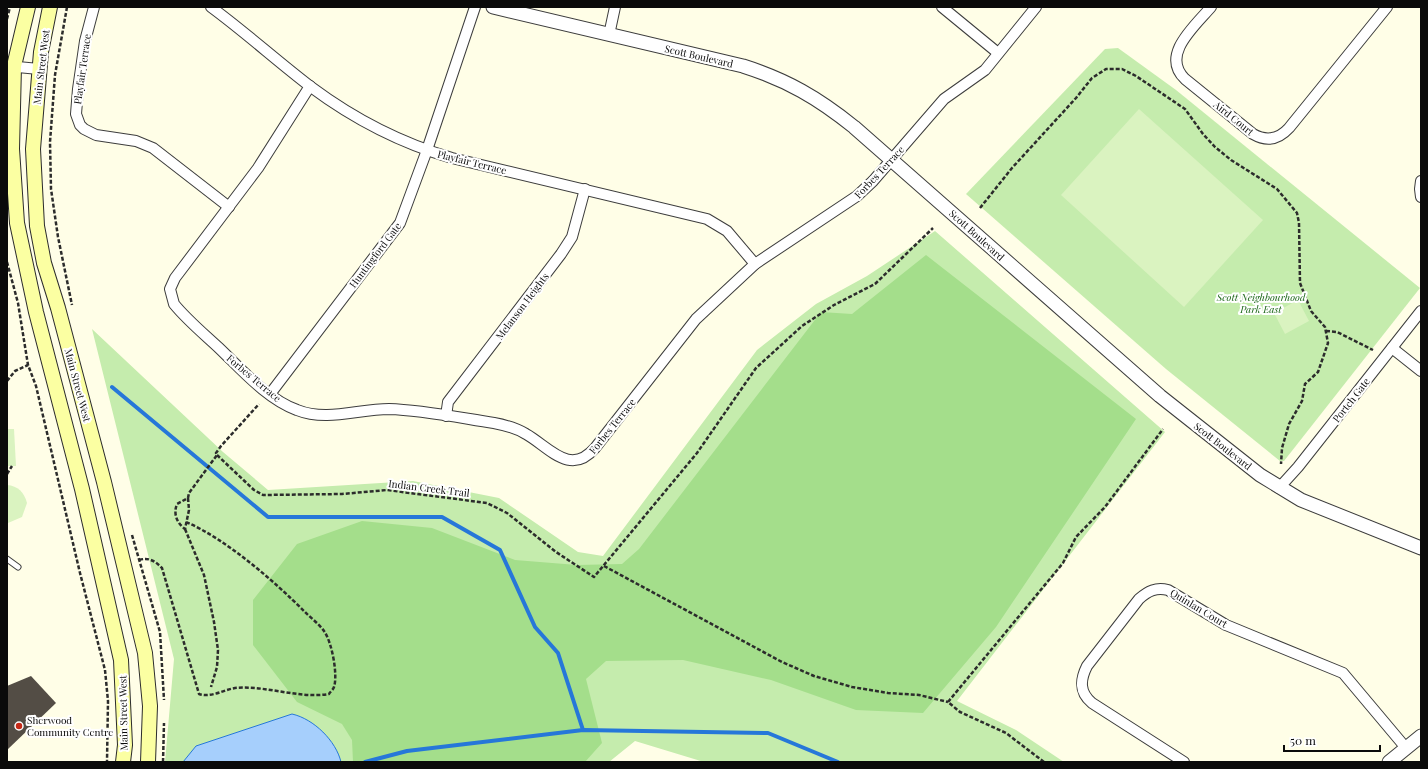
<svg xmlns="http://www.w3.org/2000/svg" width="1428" height="769" font-family="'Playfair Display',serif">
<style>
.green{fill:#c5ecad}
.forest{fill:#a4de8b}
.pitch{fill:#daf3c0}
.water{fill:#a6cffc;stroke:#2677d9}
.lines{fill:none;stroke-linecap:round;stroke-linejoin:round}
.stream{stroke:#2677d9;stroke-width:4}
.building{fill:#534d45}
.service-casing{stroke:#3d3d3d;stroke-width:7}
.minor-casing{stroke:#3d3d3d;stroke-width:12}
.tertiary-casing{stroke:#3d3d3d;stroke-width:15}
.secondary-casing{stroke:#2c2c2c;stroke-width:16}
.path{stroke:#2c2c2c;stroke-width:2.5;stroke-dasharray:4 2;stroke-linecap:butt}
.service{stroke:#fff;stroke-width:5}
.minor{stroke:#fff;stroke-width:10}
.tertiary{stroke:#fff;stroke-width:13}
.secondary{stroke:#fbffa2;stroke-width:14}
.poi-dot{fill:#c52917;stroke:#fff;stroke-width:1.5}
.labels{text-anchor:middle;stroke-width:4;stroke-linejoin:round;paint-order:stroke}
.street-label{font-size:10px;fill:#0a0a0a;stroke:#fff}
.park-label{font-size:10px;font-style:italic;fill:#1a6616;stroke:#fff}
.poi-label{font-size:10px;fill:#0a0a0a;stroke:#fff;text-anchor:start}
</style>
<rect width="100%" height="100%" fill="#fffee7"/>
<g class="green">
<path d="M1118,48l58,42 244,198 -136,173h-4l-114,-92 -200,-175 139,-145z"/>
<path d="M935,231l230,201 -208,269 59,29 48,32h-360l-69,-21 -26,21h-444l9,-103 -82,-330 131,123 45,38 145,-9 86,17 79,54 25,4 154,-206 59,-46 51,-28z"/>
</g>
<path class="forest" d="M926,255l210,164 -140,208 -73,86 -67,-3 -85,-30 -88,-20 -77,1 -20,18 16,64 -17,19h-232l-1,-22 -10,-16 -45,-22 -44,-57v-45l44,-56 65,-23 70,7 83,32 62,5 45,-1 17,-15 182,-237 31,2z"/>
<g class="pitch">
<path d="M1139,109l124,111 -79,87 -123,-112z"/>
<path d="M1298,300l11,21 -24,13 -11,-21z"/>
<path d="M7,429h7l2,37h-9z"/>
<path d="M7,485c11,1 17,7 20,18l-5,14 -14,6z"/>
</g>
<path class="water" d="M292,714c22,5 44,27 49,48h-158l13,-16z"/>
<g class="lines">
<g class="stream">
<path d="M112,387l156,130h174l58,33 35,77 23,26 25,77"/>
<path d="M365,762l42,-11 176,-21 185,3 70,29"/>
</g>
</g>
<path class="building" d="M31,676l25,27 -49,47v-64z"/>
<g class="lines">
<defs>
<path id="service" d="M7,559l11,8"/>
<g id="minor">
<path d="M94,7l-9,34 -7,48 -2,25 4,11 4,4 12,6 40,6 17,7 76,59"/>
<path d="M211,7c34,25 66,54 100,80 43,32 89,56 141,71l255,61 20,12 28,33"/>
<path d="M942,7l56,46"/>
<path d="M1211,7c-16,19 -51,48 -26,72l68,55c14,8 26,5 36,-6l98,-121"/>
<path d="M609,35l6,-28"/>
<path d="M7,66l32,3"/>
<path d="M310,86l-52,82 -83,110 -5,11 4,15c13,16 30,30 45,44 23,22 48,51 78,62 30,12 61,-1 92,-1 34,1 72,9 105,14 11,2 22,5 32,11 23,13 44,43 69,14l101,-129 59,-55 102,-68 16,-15 71,-82 41,-29 51,-63"/>
<path d="M1421,181l-1,8 1,8"/>
<path d="M1392,348l29,23"/>
<path d="M270,394l130,-171 27,-73 48,-143"/>
<path d="M446,416l2,-14 113,-148 11,-17 13,-48"/>
<path d="M1279,488l19,-21 123,-156"/>
<path d="M1184,762l-92,-59c-13,-11 -12,-23 -5,-37l52,-67c9,-8 17,-12 29,-9l58,35 117,48 63,75"/>
</g>
<g id="tertiary">
<path d="M493,7l250,59c44,14 75,32 111,61l306,269 100,79 41,25 120,48"/>
<path d="M1389,762l32,-26"/>
</g>
<g id="secondary">
<path d="M28,7l-14,59 -2,83 5,74 19,89 46,177 39,171 4,85 -2,17"/>
<path d="M50,7l-9,45 -8,97 4,77 7,37 14,45 46,174 41,171 5,53 -2,56"/>
</g>
</defs>
<use href="#service" class="service-casing"/>
<use href="#minor" class="minor-casing"/>
<use href="#tertiary" class="tertiary-casing"/>
<use href="#secondary" class="secondary-casing"/>
<g class="path">
<path d="M67,7l-12,68 -5,67 1,47 7,48 14,68"/>
<path d="M7,19l3,-12"/>
<path d="M980,208l32,-40 64,-70 16,-20 14,-9h16l14,7 49,33 18,25 12,13 16,13 46,29 20,24 2,10 1,60 11,28 14,16 3,16 -10,29 -13,12 -3,17 -13,23 -7,24 -1,16"/>
<path d="M7,262l11,41 10,62 8,21 44,187 25,97 3,31 -1,61"/>
<path d="M1326,331l11,1 36,18"/>
<path d="M7,381l8,-10 13,-6"/>
<path d="M217,455l37,35 9,5 79,-1 45,-4 100,13 20,10 49,39 38,25 103,-124 59,-85 46,-42 32,-21 41,-21 58,-56"/>
<path d="M7,474l5,-8"/>
<path d="M188,498l1,12 -4,19c-8,-6 -12,-15 -8,-25l11,-6 1,-5 28,-38 -1,-2 5,-7 38,-42"/>
<path d="M185,529l19,46 10,47 4,28 -1,17 -6,20"/>
<path d="M132,535l28,97 4,68"/>
<path d="M139,560c10,-3 16,1 23,8l37,126c12,4 24,-4 36,-6 31,-3 63,11 94,6 1,-2 4,-4 5,-7 4,-12 -2,-45 -10,-56 -5,-7 -13,-13 -19,-19 -31,-31 -79,-73 -119,-90"/>
<path d="M604,566l178,96 32,14 38,11 36,6 31,2 29,7"/>
<path d="M163,762l1,-39"/>
<path d="M1044,762l-38,-29 -46,-21 -12,-10 115,-139 13,-26 29,-30 58,-78"/>
</g>
<use href="#service" class="service"/>
<use href="#minor" class="minor"/>
<use href="#tertiary" class="tertiary"/>
<use href="#secondary" class="secondary"/>
</g>
<circle class="poi-dot" cx="19" cy="726" r="4"/>
<g class="labels">
<g class="street-label">
<text transform="translate(699 56) rotate(13)" y="4">Scott Boulevard</text>
<text transform="translate(41 67) rotate(-83)" y="4">Main Street West</text>
<text transform="translate(82 69) rotate(-82)" y="4">Playfair Terrace</text>
<text transform="translate(1234 118) rotate(39)" y="4">Aird Court</text>
<text transform="translate(472 162) rotate(14)" y="4">Playfair Terrace</text>
<text transform="translate(879 172) rotate(-47)" y="4">Forbes Terrace</text>
<text transform="translate(977 235) rotate(42)" y="4">Scott Boulevard</text>
<text transform="translate(375 255) rotate(-53)" y="4">Huntingford Gate</text>
<text transform="translate(522 306) rotate(-53)" y="4">Melanson Heights</text>
<text transform="translate(254 378) rotate(40)" y="4">Forbes Terrace</text>
<text transform="translate(78 385) rotate(75)" y="4">Main Street West</text>
<text transform="translate(1351 400) rotate(-52)" y="4">Portch Gate</text>
<text transform="translate(612 426) rotate(-51)" y="4">Forbes Terrace</text>
<text transform="translate(1223 446) rotate(38)" y="4">Scott Boulevard</text>
<text transform="translate(429 488) rotate(7)" y="4">Indian Creek Trail</text>
<text transform="translate(1199 608) rotate(31)" y="4">Quinlan Court</text>
<text transform="translate(123 713) rotate(-91)" y="4">Main Street West</text>
</g>
<g class="park-label">
<text x="1261" y="301">Scott Neighbourhood<tspan x="1261" dy="12">Park East</tspan></text>
</g>
<g class="poi-label">
<text x="27" y="724">Sherwood<tspan x="27" dy="12">Community Centre</tspan></text>
</g>
</g>
<rect width="1428" height="769" fill="none" stroke="#0a0a0a" stroke-width="16"/>
<path d="M1284 745v6h96v-6" fill="none" stroke="#0a0a0a" stroke-width="2"/>
<text x="1290" y="745" font-size="12" fill="#0a0a0a" stroke="#ffffff" stroke-width="3" paint-order="stroke">50 m</text>
</svg>
